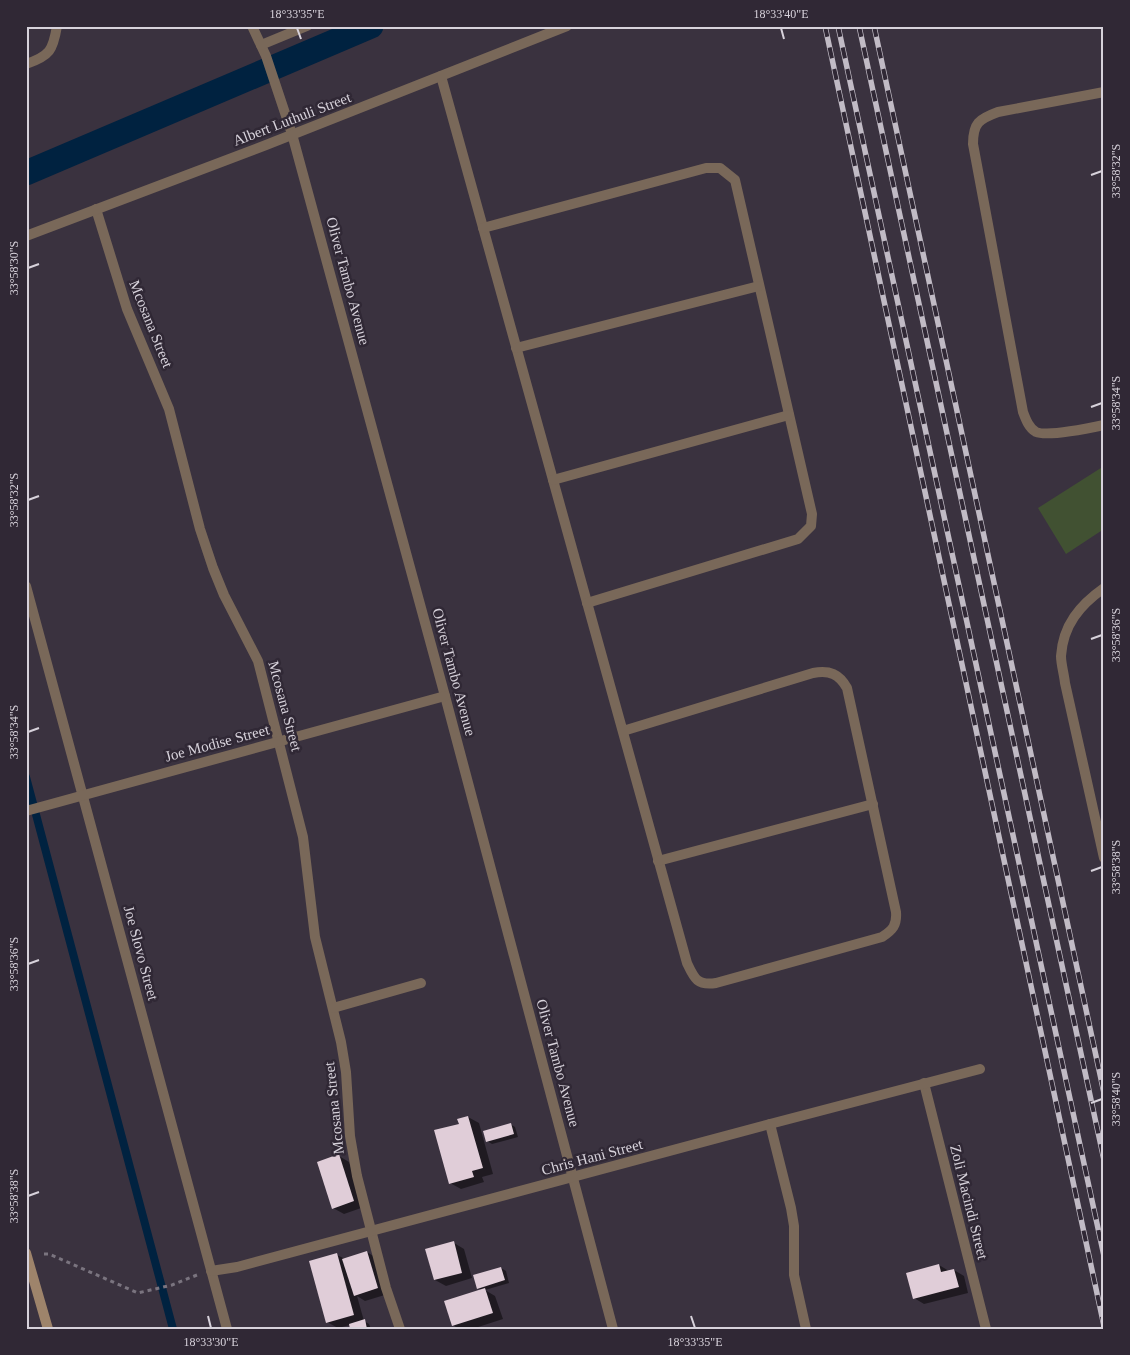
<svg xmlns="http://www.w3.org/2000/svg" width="1130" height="1355" font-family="Georgia,serif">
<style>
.green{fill:#415132}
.shadow{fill:#0007}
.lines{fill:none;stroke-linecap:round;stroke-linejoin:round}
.stream{stroke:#002240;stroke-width:8}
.canal{stroke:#002240;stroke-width:25}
.building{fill:#e0cdd8}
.path{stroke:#7a747f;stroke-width:3;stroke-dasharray:4 4;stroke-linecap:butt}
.lane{stroke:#796859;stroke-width:10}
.street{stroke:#796859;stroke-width:10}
.secondary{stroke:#9e846b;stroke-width:10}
.rail-casing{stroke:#c1bbc5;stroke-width:5.5}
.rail{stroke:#302835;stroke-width:4;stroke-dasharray:11;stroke-linecap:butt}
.ticks{fill:none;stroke:#d7d2db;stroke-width:2}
.labels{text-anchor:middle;stroke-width:5;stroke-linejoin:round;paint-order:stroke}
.street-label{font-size:15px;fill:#d7d2db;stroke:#302835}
.neatline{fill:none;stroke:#d7d2db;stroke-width:2}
.ticks-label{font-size:12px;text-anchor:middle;fill:#d7d2db}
</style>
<rect width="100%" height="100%" fill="#3a323f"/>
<path class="green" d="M1104,466v63l-38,25 -28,-46z"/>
<g class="shadow">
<path d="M468,1117l11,6 14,51 -11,3 2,5 -23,7 -11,-6z"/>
<path d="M510,1124l5,3 3,10 -26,7 -5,-3z"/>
<path d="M339,1156l10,6 15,45 -20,7 -11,-6z"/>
<path d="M454,1243l10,6 8,29 -26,8 -11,-6z"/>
<path d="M367,1252l11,7 10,35 -23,7 -8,-5 7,25 5,3 2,5h-20l-1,-4 -12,3 -11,-6 10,-67 8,4z"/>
<path d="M939,1265l10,6 5,-1 10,6 4,17 -44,11 -10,-6z"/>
<path d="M501,1268l5,3 3,12 -24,7 10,6 8,23 -31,10h-13l-6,-4 29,-35 -4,-2z"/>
</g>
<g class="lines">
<path class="stream" d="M26,777l147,552"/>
<path class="canal" d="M26,173l345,-147"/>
</g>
<g class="building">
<path d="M468,1116l15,52 -11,3 2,6 -25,7 -15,-54 25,-6 -2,-5z"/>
<path d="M511,1123l3,11 -28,8 -3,-11z"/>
<path d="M339,1154l15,47 -22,8 -15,-47z"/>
<path d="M454,1241l8,32 -28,7 -9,-31z"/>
<path d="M367,1251l11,37 -24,8 -12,-37z"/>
<path d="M337,1253l17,62 -28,8 -17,-62z"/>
<path d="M939,1264l2,8 13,-3 5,18 -46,12 -7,-26z"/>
<path d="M501,1267l4,13 -28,9 -4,-14z"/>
<path d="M485,1288l8,25 -41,13 -8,-25z"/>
<path d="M365,1319l2,10h-17l-1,-5z"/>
</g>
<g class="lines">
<path class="path" d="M44,1254h5l89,39 34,-8 25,-10"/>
<path class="lane" d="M1104,92l-106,20c-19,7 -25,11 -25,32l50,268c3,8 6,16 13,20 12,5 54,-4 68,-7"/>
<g class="street">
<path d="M252,26l14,30 26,78 153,562 168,633"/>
<path d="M261,45l46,-19"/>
<path d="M26,64c24,-8 27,-14 31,-38"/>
<path d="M441,76l246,887c7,15 10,23 29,20l166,-46c11,-7 15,-12 14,-25l-49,-224c-8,-14 -17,-18 -34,-15l-190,58"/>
<path d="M96,209l31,100 42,100 31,120 13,39 11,27 34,66 45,176 12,100 26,105 5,30 4,64 7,40 29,112 14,41"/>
<path d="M483,228l223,-60h14l15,12 77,334 -1,12 -13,13 -211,64"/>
<path d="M26,236l240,-91 301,-119"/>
<path d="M516,348l243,-62"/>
<path d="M553,480l236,-65"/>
<path d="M26,586l201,743"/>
<path d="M1104,588c-24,17 -41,37 -43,68 0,8 3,18 4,27l39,175"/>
<path d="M26,811l419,-115"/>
<path d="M658,861l215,-57"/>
<path d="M333,1008l88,-25"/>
<path d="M924,1083l62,246"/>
<path d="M770,1124l21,84 3,18v49l12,54"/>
<path d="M211,1271l26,-4 533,-143 210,-55"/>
</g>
<path class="secondary" d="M26,1253l22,76"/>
<defs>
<g id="rail">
<path d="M825,26l279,1300"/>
<path d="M838,26l266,1230"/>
<path d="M859,26l245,1134"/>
<path d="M874,26l230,1067"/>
</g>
</defs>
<use href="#rail" class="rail-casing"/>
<use href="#rail" class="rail"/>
</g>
<path class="ticks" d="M297,28l4,11M781,28l3,11M1091,175l11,-4M28,268l11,-4M1091,407l11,-4M28,500l11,-4M1091,639l11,-4M28,732l11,-4M1091,871l11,-4M28,964l11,-4M1091,1103l11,-4M28,1196l11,-4M208,1316l3,12M691,1316l4,12"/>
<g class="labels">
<g class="street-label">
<text transform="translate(292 119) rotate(-21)" y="5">Albert Luthuli Street</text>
<text transform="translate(348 281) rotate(75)" y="5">Oliver Tambo Avenue</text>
<text transform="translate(151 324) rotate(68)" y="5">Mcosana Street</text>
<text transform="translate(454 672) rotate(75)" y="5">Oliver Tambo Avenue</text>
<text transform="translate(285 706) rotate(75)" y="5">Mcosana Street</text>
<text transform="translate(217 743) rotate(-15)" y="5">Joe Modise Street</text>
<text transform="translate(141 953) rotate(75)" y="5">Joe Slovo Street</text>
<text transform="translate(558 1063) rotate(75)" y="5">Oliver Tambo Avenue</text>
<text transform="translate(334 1108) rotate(-96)" y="5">Mcosana Street</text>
<text transform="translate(592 1157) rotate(-15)" y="5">Chris Hani Street</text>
<text transform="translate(969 1202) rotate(76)" y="5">Zoli Macindi Street</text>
</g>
</g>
<rect width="1130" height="1355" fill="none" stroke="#302835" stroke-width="55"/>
<rect x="28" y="28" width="1074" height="1300" class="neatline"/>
<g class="ticks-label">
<text x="297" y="18">18°33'35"E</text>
<text x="781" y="18">18°33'40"E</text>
<text transform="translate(1116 171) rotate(-90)" y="4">33°58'32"S</text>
<text transform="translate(14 268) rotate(-90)" y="4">33°58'30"S</text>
<text transform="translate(1116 403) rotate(-90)" y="4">33°58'34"S</text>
<text transform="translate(14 500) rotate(-90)" y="4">33°58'32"S</text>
<text transform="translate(1116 635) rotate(-90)" y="4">33°58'36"S</text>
<text transform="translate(14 732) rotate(-90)" y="4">33°58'34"S</text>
<text transform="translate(1116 867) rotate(-90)" y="4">33°58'38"S</text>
<text transform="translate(14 964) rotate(-90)" y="4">33°58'36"S</text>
<text transform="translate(1116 1099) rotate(-90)" y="4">33°58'40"S</text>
<text transform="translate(14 1196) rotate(-90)" y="4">33°58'38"S</text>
<text x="211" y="1346">18°33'30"E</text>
<text x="695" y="1346">18°33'35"E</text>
</g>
</svg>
